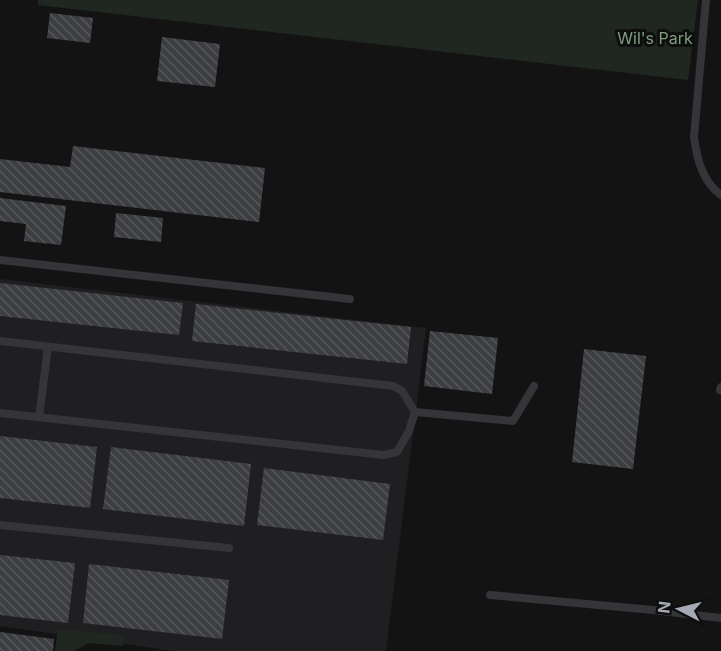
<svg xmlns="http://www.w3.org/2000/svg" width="721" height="651" font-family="Inter,sans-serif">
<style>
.built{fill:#1f1f21}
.park{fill:#1f2720}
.building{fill:url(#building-back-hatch)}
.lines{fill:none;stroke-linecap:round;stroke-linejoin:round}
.lane{stroke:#343439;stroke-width:8}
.labels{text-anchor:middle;stroke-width:6;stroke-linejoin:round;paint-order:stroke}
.park-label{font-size:16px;fill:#7d9e80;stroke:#0e0e0f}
</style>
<defs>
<pattern id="building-back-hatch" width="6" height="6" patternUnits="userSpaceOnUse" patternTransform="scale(1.5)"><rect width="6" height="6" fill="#3d3e41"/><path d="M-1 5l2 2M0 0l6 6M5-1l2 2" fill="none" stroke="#56575a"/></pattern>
</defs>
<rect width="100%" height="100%" fill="#131314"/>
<path class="built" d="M0,279l426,49 -40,323h-212l-174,-25z"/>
<g class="park">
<path d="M38,0h660l-10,80 -650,-75z"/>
<path d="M58,629l67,6 -2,11 -34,-3 -15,8h-19z"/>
</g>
<g class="building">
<path d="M50,13l43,5 -3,25 -43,-5z"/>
<path d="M162,37l58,7 -5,43 -58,-6z"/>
<path d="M73,146l192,22 -6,54 -259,-30v-33l70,8z"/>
<path d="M0,198l66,8 -5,39 -37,-4 2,-17 -26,-3z"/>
<path d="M116,213l47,5 -2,24 -47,-5z"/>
<path d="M0,283l183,20 -4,32 -179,-19z"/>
<path d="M196,304l215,23 -4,37 -215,-23z"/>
<path d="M430,331l68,7 -6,56 -68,-8z"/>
<path d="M584,349l62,7 -13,113 -61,-7z"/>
<path d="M0,436l97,11 -7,61 -90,-10z"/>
<path d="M111,447l140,17 -7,62 -141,-17z"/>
<path d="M264,468l126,16 -7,56 -126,-15z"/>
<path d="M0,555l75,8 -7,60 -68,-8z"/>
<path d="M89,564l140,16 -7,59 -139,-16z"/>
<path d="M0,632l54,7 -1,12h-53z"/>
</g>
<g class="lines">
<g class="lane">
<path d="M706,0l-12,137c3,22 8,44 27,58"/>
<path d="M0,260l350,39"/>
<path d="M0,341l393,45 9,5 13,21 -6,19 -12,21 -13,3 -384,-42"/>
<path d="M720,390l1,-3"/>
<path d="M415,412l98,9 21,-35"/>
<path d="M39,417l9,-70"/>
<path d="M0,525l229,23"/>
<path d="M490,595l163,15 68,8"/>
</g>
</g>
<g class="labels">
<g class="park-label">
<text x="655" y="44">Wil's Park</text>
</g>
</g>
<g transform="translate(679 609) rotate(277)" stroke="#0e0e0f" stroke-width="4.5" paint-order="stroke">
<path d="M0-4.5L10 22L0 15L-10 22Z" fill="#a5a9b4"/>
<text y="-9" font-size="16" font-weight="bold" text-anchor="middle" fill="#a5a9b4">N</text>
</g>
</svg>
